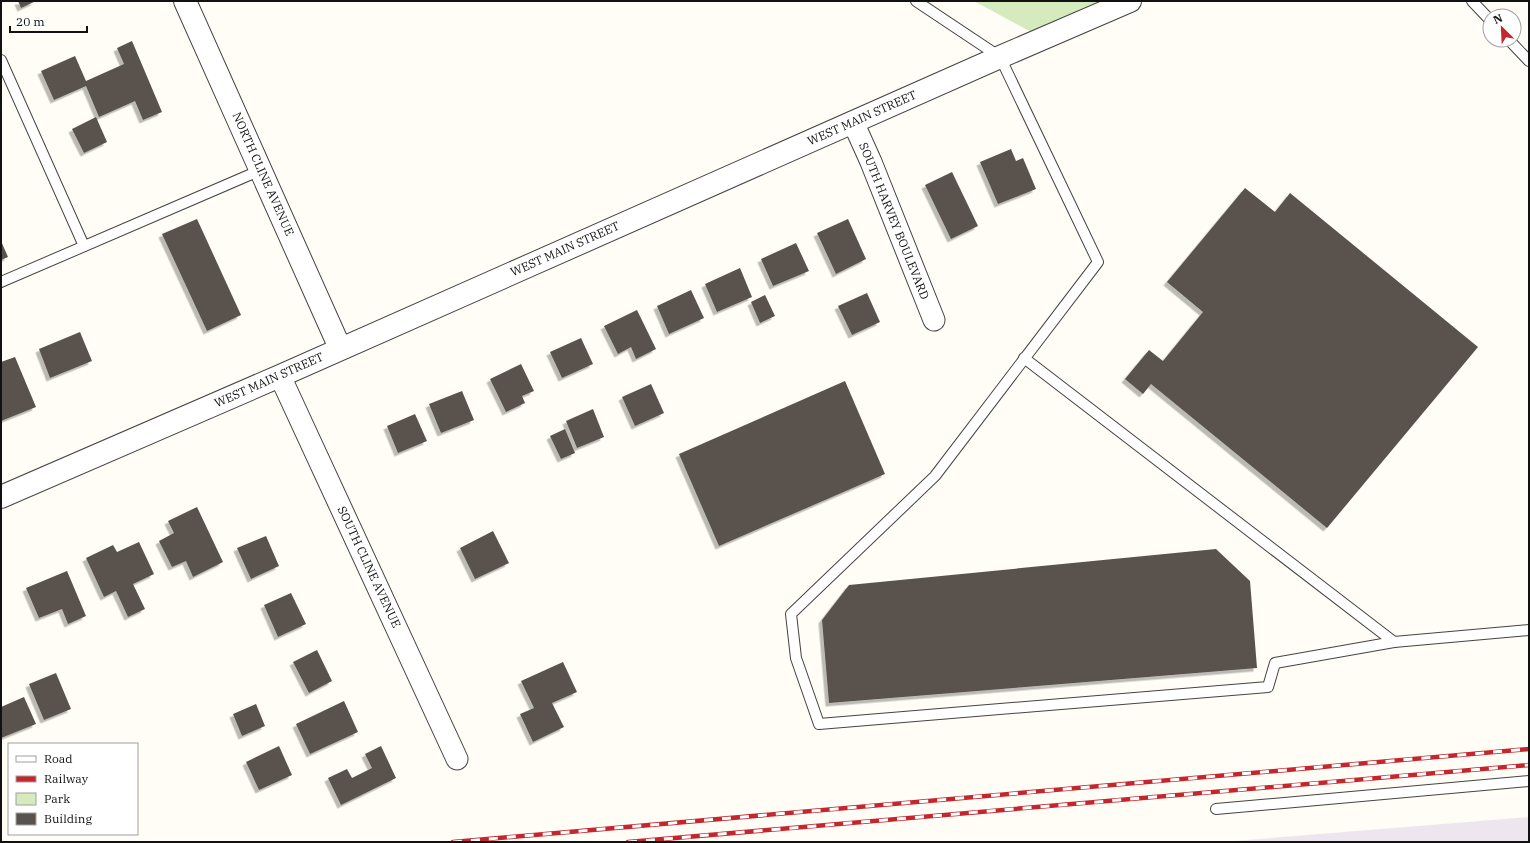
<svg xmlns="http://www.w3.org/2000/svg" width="1530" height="843" font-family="'IBM Plex Serif',serif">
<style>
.industrial{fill:#eee6ef}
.green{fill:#d5ebbd}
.building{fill:#5a524d;filter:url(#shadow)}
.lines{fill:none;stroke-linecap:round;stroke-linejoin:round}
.service-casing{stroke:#444;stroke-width:12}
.minor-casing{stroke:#444;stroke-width:23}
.tertiary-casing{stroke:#444;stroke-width:24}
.service{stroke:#fff;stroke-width:10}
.minor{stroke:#fff;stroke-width:21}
.tertiary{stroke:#fff;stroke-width:22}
.rail-casing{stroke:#c4262e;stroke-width:4.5}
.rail{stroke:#fff;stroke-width:3;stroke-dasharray:9;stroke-linecap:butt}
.labels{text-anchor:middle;stroke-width:4;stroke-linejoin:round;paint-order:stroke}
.street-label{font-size:12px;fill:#111;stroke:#fff}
</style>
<defs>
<filter id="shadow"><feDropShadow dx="-3.5" dy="3.5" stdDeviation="0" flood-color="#0004"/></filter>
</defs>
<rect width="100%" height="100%" fill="#fffdf5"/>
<path class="industrial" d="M1529,817v25h-307z"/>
<path class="green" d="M974,1h155l-87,37z"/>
<g class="building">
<path d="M18,1h18l-15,7z"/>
<path d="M132,41l30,71 -19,8 -8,-19 -36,16 -13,-31 -32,14 -13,-29 34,-15 11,25 38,-17 -7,-16z"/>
<path d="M96,117l11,25 -23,11 -12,-24z"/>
<path d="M1011,149l5,12 7,-3 13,31 -38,15 -18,-42z"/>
<path d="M952,172l26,54 -27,13 -26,-54z"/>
<path d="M1245,188l30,24 15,-19 188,154 -151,181 -176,-144 -8,10 -18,-15 24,-29 14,11 40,-49 -36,-30z"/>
<path d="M197,219l44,96 -34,16 -45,-97z"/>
<path d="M848,219l18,40 -30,15 -19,-41z"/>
<path d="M1,241l7,16 -7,3z"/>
<path d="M796,243l13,28 -36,15 -12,-27z"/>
<path d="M740,268l12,29 -35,15 -12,-28z"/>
<path d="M691,290l13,28 -35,16 -12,-28z"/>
<path d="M867,293l13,29 -28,13 -14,-29z"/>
<path d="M765,295l10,21 -15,7 -9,-21z"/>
<path d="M637,310l19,39 -20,10 -5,-12 -13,7 -14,-28z"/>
<path d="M80,332l12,29 -42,17 -11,-29z"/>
<path d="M581,338l12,26 -31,14 -12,-26z"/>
<path d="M15,357l21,50 -35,14v-59z"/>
<path d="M521,364l13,27 -12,5 3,7 -19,9 -16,-33z"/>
<path d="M845,381l40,93 -166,72 -40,-92z"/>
<path d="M651,384l13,29 -29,13 -13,-29z"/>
<path d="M462,391l12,29 -33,13 -12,-29z"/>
<path d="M593,409l11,28 -27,11 -11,-27z"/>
<path d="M415,414l12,27 -29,12 -11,-27z"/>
<path d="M565,429l10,24 -14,6 -11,-23z"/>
<path d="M197,507l26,55 -30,15 -7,-16 -14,6 -13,-26 15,-8 -6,-12z"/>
<path d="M493,531l16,32 -34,16 -15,-31z"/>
<path d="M266,536l13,30 -28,13 -14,-31z"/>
<path d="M139,542l15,32 -21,10 12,25 -17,8 -12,-26 -12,6 -18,-39 27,-13 4,7z"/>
<path d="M1216,549l34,32 7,87 -428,35 -7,-83 27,-35z"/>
<path d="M67,571l19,45 -18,8 -6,-15 -23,9 -13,-30z"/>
<path d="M291,593l15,31 -28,13 -14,-32z"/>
<path d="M317,650l15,31 -23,12 -16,-31z"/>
<path d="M563,662l14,30 -25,11 12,24 -31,15 -13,-28 14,-6 -13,-27z"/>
<path d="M56,673l15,36 -27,11 -15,-36z"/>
<path d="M24,697l12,27 -35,14v-31z"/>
<path d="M344,701l14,31 -48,22 -14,-30z"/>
<path d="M256,704l9,22 -23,10 -9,-22z"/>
<path d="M279,746l13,29 -33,15 -13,-28z"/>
<path d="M381,746l15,32 -55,27 -13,-27 19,-9 5,9 20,-10 -7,-14z"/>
</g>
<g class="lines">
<defs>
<g id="service">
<path d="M916,1l84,56 98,205 -163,214 -144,138 5,44 23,66 449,-37 7,-24 119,-21 135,-12"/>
<path d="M1472,1l18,19"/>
<path d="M1509,40l20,21"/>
<path d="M1,60l83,186"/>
<path d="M1,282l260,-112"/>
<path d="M1024,358l370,284"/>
<path d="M1216,809l313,-28"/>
</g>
<g id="minor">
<path d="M853,122l18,40 63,158"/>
<path d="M280,376l177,383"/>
</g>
<g id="tertiary">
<path d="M185,1l155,347"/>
<path d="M1,497l279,-121 720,-319 130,-56"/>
</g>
</defs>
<use href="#service" class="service-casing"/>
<use href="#minor" class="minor-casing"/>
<use href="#tertiary" class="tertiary-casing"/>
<use href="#service" class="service"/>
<use href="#minor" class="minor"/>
<use href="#tertiary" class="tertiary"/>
<defs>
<g id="rail">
<path d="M453,842l1076,-93"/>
<path d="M628,842l901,-77"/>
</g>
</defs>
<use href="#rail" class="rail-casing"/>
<use href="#rail" class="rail"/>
</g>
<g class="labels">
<g class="street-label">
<text transform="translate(862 118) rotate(-24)" y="4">WEST MAIN STREET</text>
<text transform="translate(263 174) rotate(66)" y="4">NORTH CLINE AVENUE</text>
<text transform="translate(894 221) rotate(68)" y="4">SOUTH HARVEY BOULEVARD</text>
<text transform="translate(565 249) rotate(-24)" y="4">WEST MAIN STREET</text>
<text transform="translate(269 380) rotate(-24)" y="4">WEST MAIN STREET</text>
<text transform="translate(369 567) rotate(65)" y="4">SOUTH CLINE AVENUE</text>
</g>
</g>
<rect width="1530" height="843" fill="none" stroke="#111111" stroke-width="4"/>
<rect x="8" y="743" width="130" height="92" fill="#ffffff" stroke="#a0a0a0"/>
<rect x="16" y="756" width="20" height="6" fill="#ffffff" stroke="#a0a0a0"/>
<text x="44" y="763" font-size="12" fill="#111111">Road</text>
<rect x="16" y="776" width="20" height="6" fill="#c4262e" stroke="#a0a0a0"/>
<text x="44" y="783" font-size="12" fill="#111111">Railway</text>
<rect x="16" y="793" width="20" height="12" fill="#d5ebbd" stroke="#a0a0a0"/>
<text x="44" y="803" font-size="12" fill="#111111">Park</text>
<rect x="16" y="813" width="20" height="12" fill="#5a524d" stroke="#a0a0a0"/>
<text x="44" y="823" font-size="12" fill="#111111">Building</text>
<g transform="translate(1502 28) rotate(336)"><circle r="19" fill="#ffffff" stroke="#a0a0a0"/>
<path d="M0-3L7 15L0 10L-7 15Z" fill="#c4262e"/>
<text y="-6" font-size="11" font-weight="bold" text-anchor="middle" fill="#111111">N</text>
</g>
<path d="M10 26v6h77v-6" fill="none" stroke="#111111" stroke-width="2"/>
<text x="16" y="26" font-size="12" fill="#111111" stroke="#ffffff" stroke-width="3" paint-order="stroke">20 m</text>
</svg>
